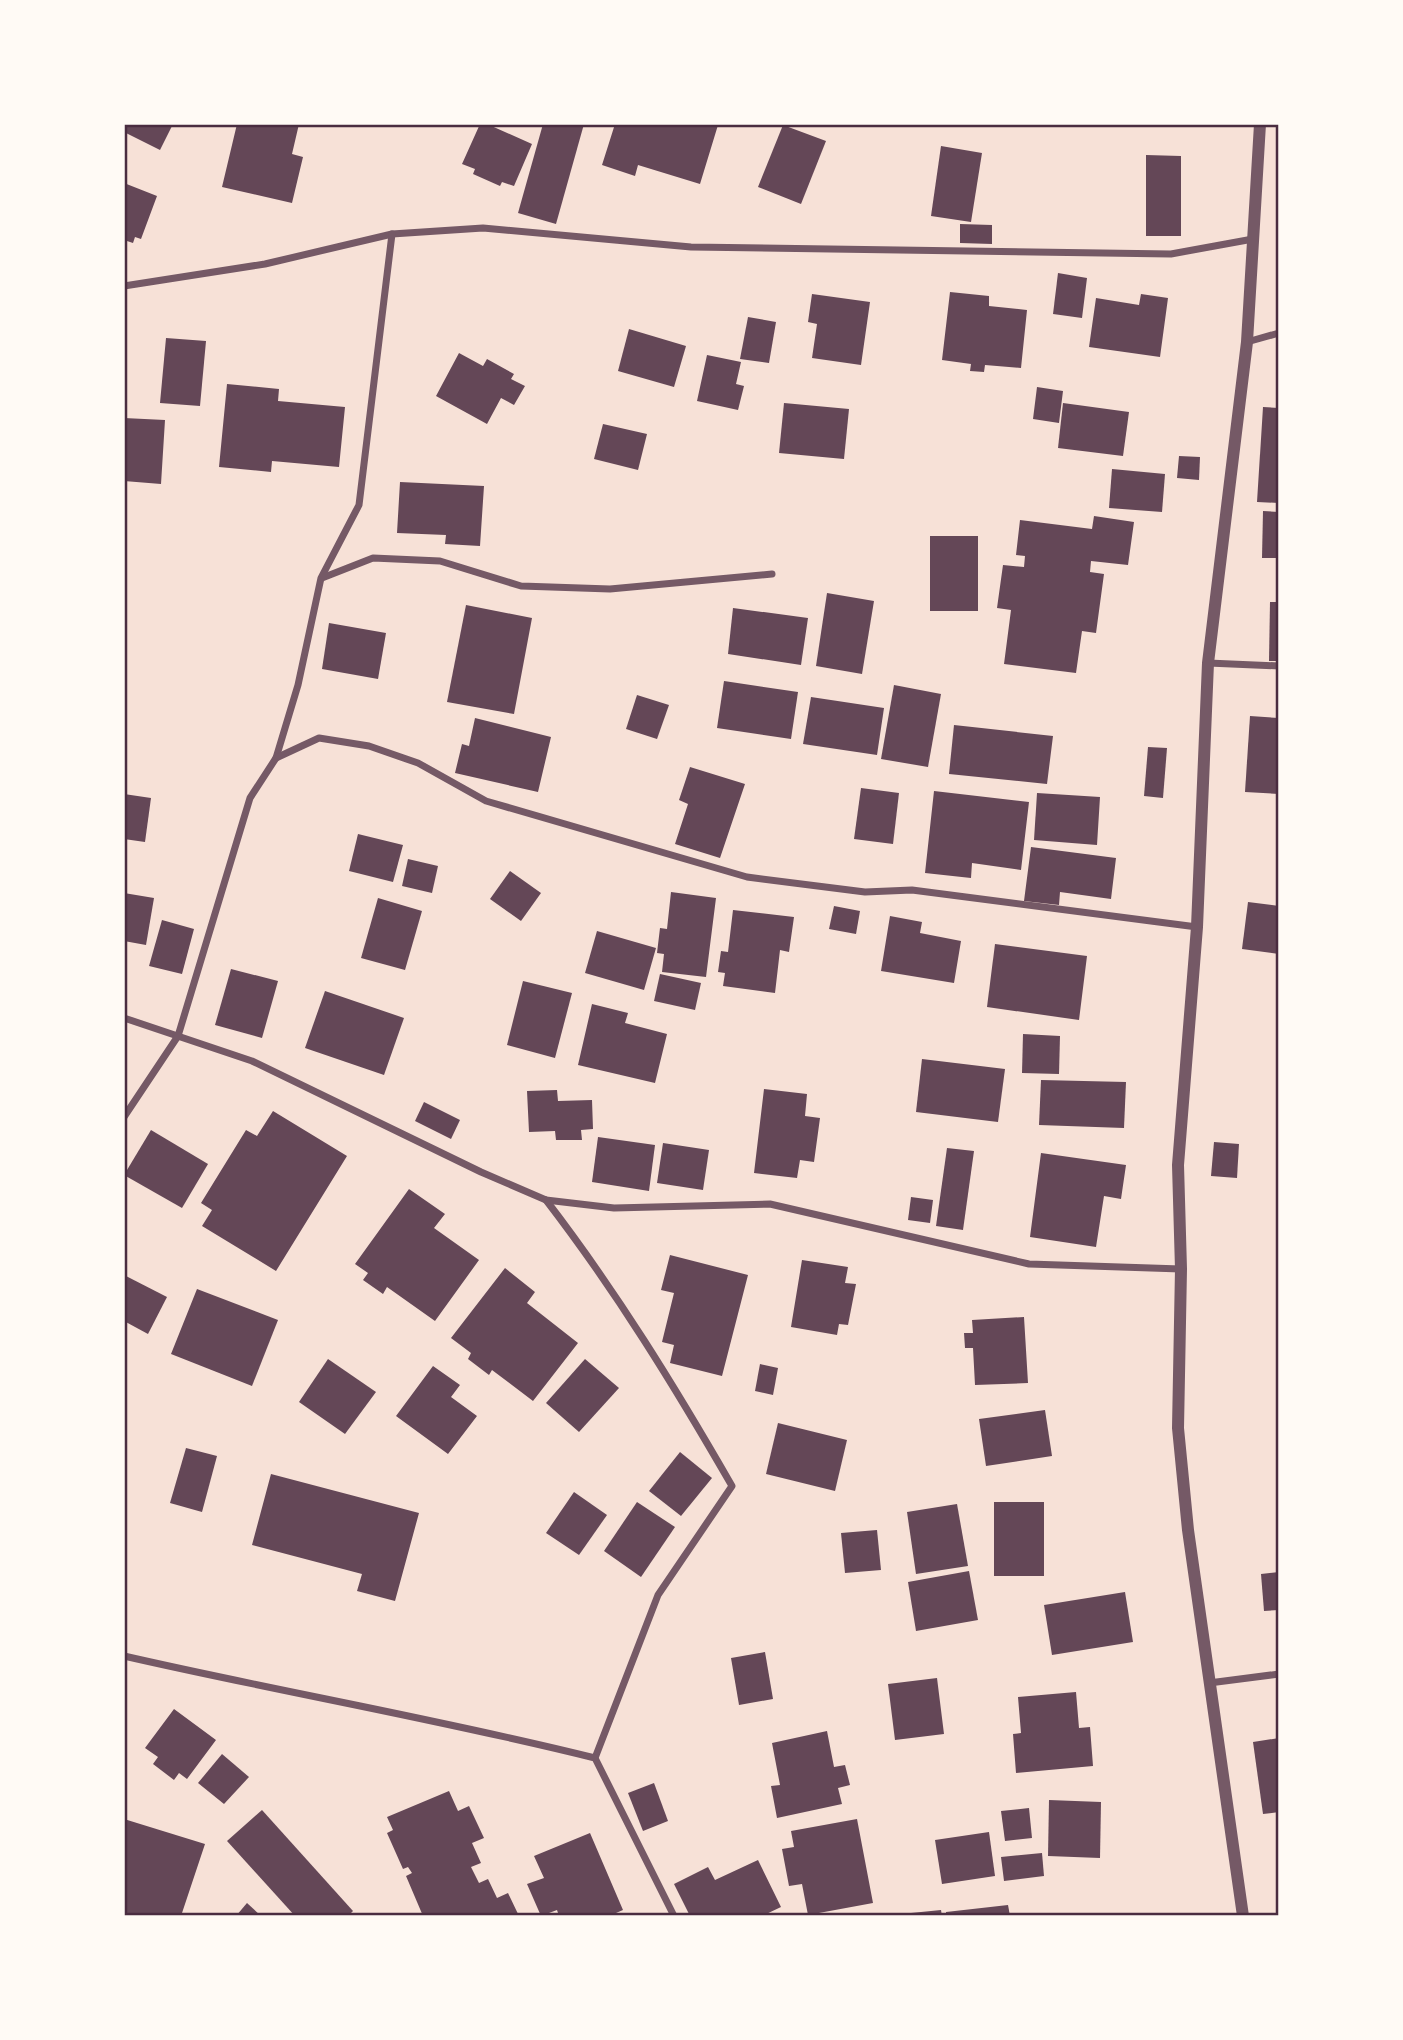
<svg xmlns="http://www.w3.org/2000/svg" width="1403" height="2040" font-family="Arial,sans-serif">
<style>
.building{fill:#644757}
.lines{fill:none;stroke-linecap:round;stroke-linejoin:round}
.minor{stroke:#755966;stroke-width:7}
.tertiary{stroke:#755966;stroke-width:12}
.neatline{fill:none;stroke:#4a2c40;stroke-width:2.5}
</style>
<rect width="100%" height="100%" fill="#f7e1d7"/>
<g class="building">
<path d="M124,124h49l-13,26 -36,-18z"/>
<path d="M237,124h62l-7,30 11,3 -11,46 -70,-16z"/>
<path d="M480,124h7l45,20 -18,42 -12,-4 -2,4 -27,-12 2,-5 -13,-5z"/>
<path d="M543,124h41l-28,100 -38,-11z"/>
<path d="M615,124l103,1 -18,59 -62,-19 -3,11 -33,-11z"/>
<path d="M783,125l43,16 -25,63 -43,-17z"/>
<path d="M941,146l41,7 -11,69 -40,-6z"/>
<path d="M1146,155l35,1v80h-35z"/>
<path d="M124,183l33,13 -16,43 -6,-2 -2,6 -9,-3z"/>
<path d="M960,224l32,1v19l-32,-1z"/>
<path d="M1058,273l29,5 -5,40 -29,-4z"/>
<path d="M950,292l39,4v10l38,4 -6,58 -36,-3 -1,7 -14,-1 1,-7 -29,-4z"/>
<path d="M812,294l58,8 -9,63 -49,-7 5,-34 -9,-2z"/>
<path d="M1141,294l27,4 -8,59 -71,-10 7,-49 43,7z"/>
<path d="M748,317l28,5 -7,41 -29,-4z"/>
<path d="M629,329l57,17 -12,41 -56,-16z"/>
<path d="M166,338l40,3 -6,65 -40,-3z"/>
<path d="M459,353l24,13 4,-7 27,15 -3,5 14,7 -11,19 -13,-7 -14,26 -51,-28z"/>
<path d="M707,355l34,7 -5,22 8,2 -6,24 -41,-9z"/>
<path d="M227,384l52,5 -1,12 67,6 -6,60 -67,-6 -1,11 -52,-5z"/>
<path d="M1037,387l26,4 -4,32 -26,-4z"/>
<path d="M784,403l65,6 -5,50 -65,-6z"/>
<path d="M1063,403l66,9 -6,44 -65,-8z"/>
<path d="M1263,407l16,1v95l-22,-1z"/>
<path d="M124,418l41,2 -4,64 -37,-3z"/>
<path d="M603,424l44,10 -9,36 -44,-11z"/>
<path d="M1179,456l21,1 -1,23 -22,-2z"/>
<path d="M1112,469l53,5 -3,38 -53,-4z"/>
<path d="M400,482l84,4 -4,60 -35,-2 1,-9 -49,-2z"/>
<path d="M1263,511l16,1v46h-17z"/>
<path d="M1094,516l40,6 -6,43 -37,-4 -1,11 14,2 -8,59 -14,-2 -6,42 -72,-9 7,-54 -14,-2 6,-43 21,2 1,-11 -9,-1 4,-35 72,9z"/>
<rect x="930" y="536" width="48" height="75"/>
<path d="M827,593l47,8 -12,73 -46,-8z"/>
<path d="M1270,602h9v59h-10z"/>
<path d="M466,605l66,13 -18,96 -67,-12z"/>
<path d="M733,608l75,10 -7,47 -73,-11z"/>
<path d="M329,623l57,10 -8,46 -56,-10z"/>
<path d="M724,681l74,11 -7,47 -74,-11z"/>
<path d="M894,685l47,9 -13,73 -47,-8z"/>
<path d="M637,695l32,10 -12,34 -31,-10z"/>
<path d="M811,697l73,11 -7,47 -74,-11z"/>
<path d="M1250,716l29,2v76l-34,-2z"/>
<path d="M475,718l76,19 -13,55 -83,-19 7,-29 7,2z"/>
<path d="M954,725l99,11 -6,48 -98,-10z"/>
<path d="M1148,747l19,1 -4,50 -19,-2z"/>
<path d="M690,767l55,17 -25,74 -45,-14 13,-40 -9,-4z"/>
<path d="M861,788l38,5 -6,51 -39,-5z"/>
<path d="M934,791l95,11 -8,68 -49,-7 -1,15 -46,-5z"/>
<path d="M1037,793l63,4 -3,48 -63,-5z"/>
<path d="M124,794l27,4 -6,44 -21,-3z"/>
<path d="M358,834l45,11 -10,37 -44,-11z"/>
<path d="M1031,847l85,11 -5,41 -51,-7 -1,13 -35,-4z"/>
<path d="M408,859l30,7 -6,27 -30,-7z"/>
<path d="M510,871l31,22 -20,28 -31,-22z"/>
<path d="M671,892l45,6 -10,79 -44,-5 2,-18 -7,-1 3,-25 7,1z"/>
<path d="M124,893l30,5 -8,47 -22,-4z"/>
<path d="M378,898l44,13 -17,59 -44,-12z"/>
<path d="M1248,902l31,4v48l-37,-5z"/>
<path d="M834,906l26,5 -4,23 -27,-5z"/>
<path d="M733,910l61,7 -5,35 -9,-2 -5,43 -52,-7 2,-13 -7,-1 3,-21 7,1z"/>
<path d="M890,916l32,6 -2,11 41,8 -7,42 -73,-12z"/>
<path d="M162,920l32,9 -12,45 -33,-8z"/>
<path d="M597,931l59,17 -12,42 -59,-17z"/>
<path d="M995,944l92,12 -8,64 -92,-13z"/>
<path d="M231,969l47,12 -16,57 -47,-13z"/>
<path d="M660,974l41,9 -6,27 -41,-9z"/>
<path d="M523,981l49,12 -17,65 -48,-13z"/>
<path d="M325,991l79,27 -20,57 -79,-27z"/>
<path d="M592,1004l36,9 -3,10 42,11 -12,49 -77,-18z"/>
<path d="M1023,1034l37,2 -1,38 -37,-1z"/>
<path d="M922,1059l83,10 -7,53 -82,-10z"/>
<path d="M1041,1080l85,2 -2,46 -85,-3z"/>
<path d="M764,1089l43,5 -2,22 15,2 -6,44 -14,-2 -3,18 -43,-5z"/>
<path d="M557,1090l1,11 34,-1 1,29 -12,1 1,10h-26l-1,-9 -26,1 -2,-41z"/>
<path d="M424,1102l36,18 -9,19 -36,-18z"/>
<path d="M273,1111l74,45 -71,115 -74,-45 10,-16 -11,-7 45,-73 11,6z"/>
<path d="M151,1130l57,34 -26,44 -58,-33z"/>
<path d="M598,1137l57,8 -6,46 -57,-9z"/>
<path d="M1214,1142l25,2 -2,34 -26,-2z"/>
<path d="M663,1143l46,7 -6,40 -46,-7z"/>
<path d="M947,1148l27,3 -11,79 -27,-4z"/>
<path d="M1041,1153l85,12 -5,34 -17,-3 -8,51 -66,-10z"/>
<path d="M409,1189l36,25 -11,14 45,32 -44,61 -48,-34 -4,7 -20,-14 5,-7 -13,-9z"/>
<path d="M911,1197l22,3 -3,23 -22,-3z"/>
<path d="M670,1255l78,20 -26,101 -52,-13 4,-18 -12,-3 12,-49 -13,-3z"/>
<path d="M802,1260l46,7 -3,16 11,1 -8,41 -9,-1 -2,11 -46,-8z"/>
<path d="M505,1268l30,24 -8,11 51,40 -45,58 -41,-31 -3,5 -21,-16 3,-6 -20,-15z"/>
<path d="M124,1275l43,22 -19,37 -24,-13z"/>
<path d="M197,1289l81,31 -26,66 -81,-32z"/>
<path d="M1024,1317l4,66 -53,2 -2,-37h-8l-1,-15h9l-1,-13z"/>
<path d="M328,1359l48,33 -31,42 -46,-32z"/>
<path d="M585,1359l34,29 -40,44 -33,-29z"/>
<path d="M760,1364l18,4 -5,27 -18,-4z"/>
<path d="M433,1366l27,19 -9,12 26,19 -29,38 -52,-38z"/>
<path d="M1045,1410l7,46 -66,10 -7,-47z"/>
<path d="M778,1423l69,17 -12,51 -69,-17z"/>
<path d="M186,1448l31,8 -15,56 -32,-9z"/>
<path d="M680,1452l32,26 -31,38 -32,-25z"/>
<path d="M271,1474l148,39 -24,88 -38,-10 5,-17 -110,-29z"/>
<path d="M574,1492l33,23 -28,40 -33,-22z"/>
<path d="M637,1502l38,25 -34,50 -37,-26z"/>
<rect x="994" y="1502" width="50" height="74"/>
<path d="M957,1504l11,62 -52,8 -9,-62z"/>
<path d="M877,1530l4,40 -36,3 -4,-40z"/>
<path d="M969,1571l9,49 -62,11 -8,-49z"/>
<path d="M1279,1572v38l-15,1 -3,-37z"/>
<path d="M1125,1592l8,50 -81,13 -8,-50z"/>
<path d="M765,1652l8,47 -34,6 -8,-47z"/>
<path d="M937,1678l7,56 -49,6 -7,-56z"/>
<path d="M1076,1692l3,36 11,-1 3,39 -77,7 -3,-39 8,-1 -3,-36z"/>
<path d="M174,1709l42,31 -29,39 -8,-6 -5,7 -21,-16 5,-7 -13,-9z"/>
<path d="M827,1731l7,36 11,-2 5,20 -12,3 4,16 -65,14 -6,-32 9,-1 -8,-42z"/>
<path d="M1279,1738v74l-16,2 -10,-72z"/>
<path d="M222,1754l27,23 -25,27 -26,-21z"/>
<path d="M654,1783l14,38 -25,10 -15,-38z"/>
<path d="M449,1791l9,20 11,-5 15,32 -12,5 9,20 -10,4 8,16 9,-4 9,19 11,-5 11,23h-96l-17,-40 6,-3 -4,-6 -5,2 -16,-36 6,-3 -6,-13z"/>
<path d="M1049,1800l52,2 -1,56 -52,-2z"/>
<path d="M1029,1808l3,30 -27,3 -4,-30z"/>
<path d="M262,1810l91,101 -5,5h-53l-68,-75z"/>
<path d="M124,1819l81,25 -24,72h-57z"/>
<path d="M857,1819l16,84 -65,12 -6,-31 -13,2 -7,-37 12,-2 -3,-16z"/>
<path d="M989,1832l6,44 -53,8 -7,-44z"/>
<path d="M590,1833l33,77 -14,6h-50l-2,-6 -16,6 -14,-32 17,-6 -10,-22z"/>
<path d="M1042,1853l2,23 -40,5 -3,-24z"/>
<path d="M758,1860l23,47 -19,9h-72l-16,-32 34,-17 7,13z"/>
<path d="M247,1903l14,13h-25z"/>
<path d="M1008,1905l2,11h-64v-4z"/>
<path d="M941,1910l1,6h-41v-2z"/>
</g>
<g class="lines">
<g class="minor">
<path d="M124,286l141,-22 127,-30 91,-6 208,19 480,7 82,-15"/>
<path d="M1247,342l32,-9"/>
<path d="M322,578l51,-20 67,3 81,25 89,3 162,-15"/>
<path d="M1208,663l71,3"/>
<path d="M276,758l22,-73 23,-107 38,-73 33,-271"/>
<path d="M124,1018l128,43 229,111 65,28 68,8 156,-4 259,60 152,5"/>
<path d="M124,1117l54,-81 72,-238 26,-40 43,-20 50,8 49,17 68,38 261,76 118,15 47,-2 285,37"/>
<path d="M546,1200c70,91 129,187 186,286l-74,109 -63,163"/>
<path d="M124,1656c157,36 315,63 471,102l79,158"/>
<path d="M1209,1683l70,-9"/>
</g>
<path class="tertiary" d="M1243,1916l-55,-386 -10,-102 3,-159 -3,-104 19,-238 11,-264 39,-321 13,-218"/>
</g>
<rect width="1403" height="2040" fill="none" stroke="#fffaf5" stroke-width="252"/>
<rect x="126" y="126" width="1151" height="1788" class="neatline"/>
</svg>
